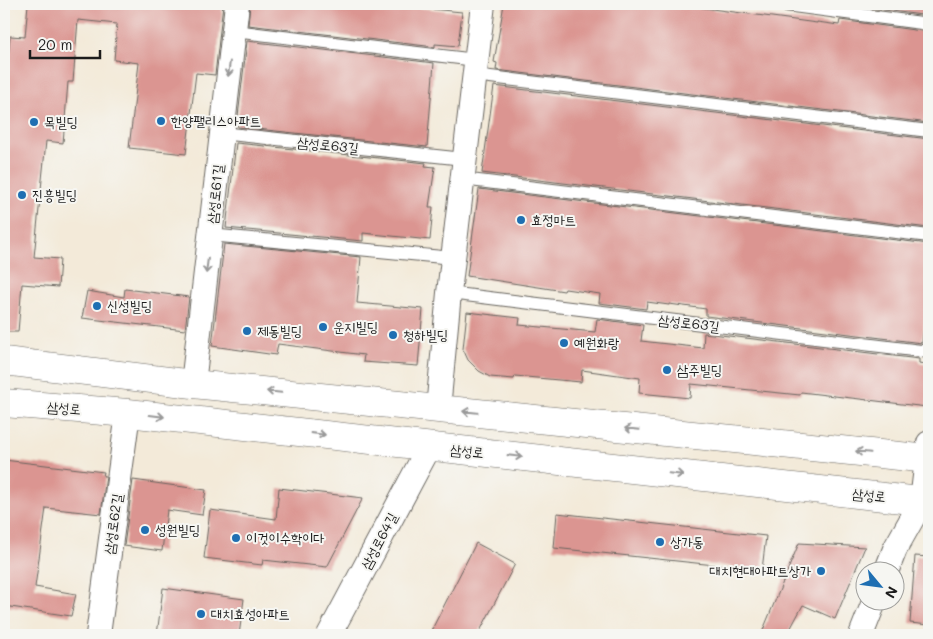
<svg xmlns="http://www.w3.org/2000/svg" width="933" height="639" font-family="Mali,'Poor Story',sans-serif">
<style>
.building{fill:#db9591}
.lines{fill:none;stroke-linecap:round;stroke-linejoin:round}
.lane-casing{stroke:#67645e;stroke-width:14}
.street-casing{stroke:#67645e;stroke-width:26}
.secondary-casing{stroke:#67645e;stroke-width:29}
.lane{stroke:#fff;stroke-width:12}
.street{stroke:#fff;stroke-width:24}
.secondary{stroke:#fff;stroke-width:28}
.oneway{stroke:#999}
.poi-dot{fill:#1f6fb2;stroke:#f6f6f2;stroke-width:2}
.labels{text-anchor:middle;stroke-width:4;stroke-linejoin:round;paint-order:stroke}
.poi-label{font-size:14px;fill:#1c1c1c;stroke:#f6f6f2;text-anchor:start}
.street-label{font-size:14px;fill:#1c1c1c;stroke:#f6f6f2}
</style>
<rect width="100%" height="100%" fill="#f6f6f2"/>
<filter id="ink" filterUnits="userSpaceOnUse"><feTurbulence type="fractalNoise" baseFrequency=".02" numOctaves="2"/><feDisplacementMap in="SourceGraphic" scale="10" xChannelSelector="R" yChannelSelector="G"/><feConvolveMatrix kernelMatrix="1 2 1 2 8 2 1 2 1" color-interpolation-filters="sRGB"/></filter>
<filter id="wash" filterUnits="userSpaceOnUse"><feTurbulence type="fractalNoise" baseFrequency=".0096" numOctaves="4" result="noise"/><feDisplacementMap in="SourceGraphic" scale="20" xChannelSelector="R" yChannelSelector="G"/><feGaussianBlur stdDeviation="1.12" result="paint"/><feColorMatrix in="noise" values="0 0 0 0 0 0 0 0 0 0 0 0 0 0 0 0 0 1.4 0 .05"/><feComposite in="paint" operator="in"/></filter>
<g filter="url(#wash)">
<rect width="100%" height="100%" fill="#f3ead9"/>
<g id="blocks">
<g class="building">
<path d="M28,4h195l-8,71 -19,-2 -10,81 -57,-6 10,-85 -25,-3 3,-36 -39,-4 -5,62h-5l-5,61 -17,-2 -12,116 26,2 -2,28 -36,-3 -4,48h-14v-226l6,-70 15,1z"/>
<path d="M250,4h128l84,8 -4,34 -23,-2v3l-187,-22z"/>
<path d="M504,4h170l143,19v-1l22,3 1,-5 89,12v91l-433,-53 1,-7 -3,-1z"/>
<path d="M840,4h89v12z"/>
<path d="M247,41l187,22 -7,84 -189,-20 -1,-2z"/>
<path d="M494,86l435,53v89l-447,-55z"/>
<path d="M236,143l190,20 -1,3 10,1 -6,40h4l-3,33 -67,-7v8l-137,-13z"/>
<path d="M479,189l450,55v40l-7,59 -216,-27v-7l-37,-5v1l-22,-3 -1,7 -47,-6 1,-9 -35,-5 -1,2 -97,-15z"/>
<path d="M224,244l137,13 -4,46 66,6 -5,57 -55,-4 1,-7 -86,-11 -2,11 -64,-9z"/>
<path d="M125,289l64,8 -4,33 -103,-12 5,-27 37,6z"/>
<path d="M467,312l53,6 -1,7 76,7 2,-13 46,6 -2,16 62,7 1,-15 215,26v4l10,2v23l-2,19 -126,-15 -1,3 -109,-11 -1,14 -51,-5 1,-15 -58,-8 -1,12 -66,-6 -1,3 -24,-2 -11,-6 -11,-11 -5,-11z"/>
<path d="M4,460l100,12 -1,4h3l-5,38 -55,-6 -11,79 41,7 -5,22 -67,-10z"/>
<path d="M133,480l73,10 -4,25 -35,-5 -5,41 -38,-5z"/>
<path d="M279,488l84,10 -36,69 -64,-7 -1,5 -58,-7 6,-48 66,9z"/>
<path d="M557,513l209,23 -4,34 -208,-22z"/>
<path d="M476,543l39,21 -37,71h-49z"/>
<path d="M799,543l66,4 -30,72 -32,-14 -16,30h-26z"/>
<path d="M915,556l14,1v68l-19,-2z"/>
<path d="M163,588l81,11 -5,36 -37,-5 -1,5h-44z"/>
</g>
</g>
</g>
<g filter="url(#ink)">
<use href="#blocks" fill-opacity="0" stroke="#67645e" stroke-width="1"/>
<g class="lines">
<defs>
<g id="lane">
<path d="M778,4l151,20"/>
<path d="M234,31l242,29"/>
<path d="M474,75l455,56"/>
<path d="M221,133l243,26"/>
<path d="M462,179l467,57"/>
<path d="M210,235l243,23"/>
<path d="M449,293l480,59"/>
</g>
<g id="street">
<path d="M193,384l44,-380"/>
<path d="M438,409l11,-116 34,-289"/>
<path d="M886,572l9,-23 27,-48 7,-58"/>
<path d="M98,635l30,-222"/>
<path d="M329,635l100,-188"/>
<path d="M861,635l13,-33"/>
</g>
<g id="secondary">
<path d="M4,361l189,23 736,75"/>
<path d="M4,403l124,10 801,89"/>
</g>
</defs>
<use href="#lane" class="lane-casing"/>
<use href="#street" class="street-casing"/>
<use href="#secondary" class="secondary-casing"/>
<use href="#lane" class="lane"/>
<use href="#street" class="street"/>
<use href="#secondary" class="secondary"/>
</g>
<defs><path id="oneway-shaft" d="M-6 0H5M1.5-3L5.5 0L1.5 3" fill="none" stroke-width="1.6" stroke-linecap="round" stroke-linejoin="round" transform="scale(1.25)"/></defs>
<g class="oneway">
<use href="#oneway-shaft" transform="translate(229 69) rotate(97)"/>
<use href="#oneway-shaft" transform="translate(207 266) rotate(97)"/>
<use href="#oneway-shaft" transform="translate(274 392) rotate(-174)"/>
<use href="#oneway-shaft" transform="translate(470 412) rotate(-174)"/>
<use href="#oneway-shaft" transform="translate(157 416) rotate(7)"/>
<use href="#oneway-shaft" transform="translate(632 429) rotate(-174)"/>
<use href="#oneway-shaft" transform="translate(318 434) rotate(7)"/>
<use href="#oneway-shaft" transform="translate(863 452) rotate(-174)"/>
<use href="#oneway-shaft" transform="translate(515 456) rotate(6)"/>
<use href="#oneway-shaft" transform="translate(676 474) rotate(6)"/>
</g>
</g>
<g class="poi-dot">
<circle cx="161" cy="121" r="5"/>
<circle cx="34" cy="122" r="5"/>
<circle cx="22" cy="195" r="5"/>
<circle cx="521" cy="220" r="5"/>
<circle cx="97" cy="306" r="5"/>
<circle cx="323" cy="327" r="5"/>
<circle cx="247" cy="331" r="5"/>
<circle cx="393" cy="335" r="5"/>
<circle cx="564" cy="343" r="5"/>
<circle cx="667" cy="370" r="5"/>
<circle cx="145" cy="530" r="5"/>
<circle cx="236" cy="538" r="5"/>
<circle cx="660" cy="542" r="5"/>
<circle cx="821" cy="571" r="5"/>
<circle cx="201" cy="614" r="5"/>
</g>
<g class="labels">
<g class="poi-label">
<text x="171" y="126">한양팰리스아파트</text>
<text x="44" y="127">목빌딩</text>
<text x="32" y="200">진흥빌딩</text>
<text x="531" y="225">효정마트</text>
<text x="107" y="311">신성빌딩</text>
<text x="333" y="332">운지빌딩</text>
<text x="257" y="336">제동빌딩</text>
<text x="403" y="340">청하빌딩</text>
<text x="574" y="348">예원화랑</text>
<text x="677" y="375">삼주빌딩</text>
<text x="155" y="535">성원빌딩</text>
<text x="246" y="543">이것이수학이다</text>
<text x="670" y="547">상가동</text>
<text x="811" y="576" text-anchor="end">대치현대아파트상가</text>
<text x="211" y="619">대치효성아파트</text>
</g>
<g class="street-label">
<text transform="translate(328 145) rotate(6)" y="5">삼성로63길</text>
<text transform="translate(215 194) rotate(-84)" y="5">삼성로61길</text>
<text transform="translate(689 323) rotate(7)" y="5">삼성로63길</text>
<text transform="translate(64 408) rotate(4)" y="5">삼성로</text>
<text transform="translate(467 451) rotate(6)" y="5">삼성로</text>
<text transform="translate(869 495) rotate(6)" y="5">삼성로</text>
<text transform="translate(113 524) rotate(-82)" y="5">삼성로62길</text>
<text transform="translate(379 541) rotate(-62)" y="5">삼성로64길</text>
</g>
</g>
<rect width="933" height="639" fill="none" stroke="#f6f6f2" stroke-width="20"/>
<g transform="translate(880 586) rotate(119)"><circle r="24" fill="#f6f6f2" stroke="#9f9f9c"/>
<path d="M0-4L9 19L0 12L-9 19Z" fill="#1f6fb2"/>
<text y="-8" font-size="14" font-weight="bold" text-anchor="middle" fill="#1c1c1c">N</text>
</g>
<path d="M30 50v8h70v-8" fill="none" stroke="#1c1c1c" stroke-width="2.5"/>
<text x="38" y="50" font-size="15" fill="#1c1c1c" stroke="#f6f6f2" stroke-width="4" paint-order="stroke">20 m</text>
</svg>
